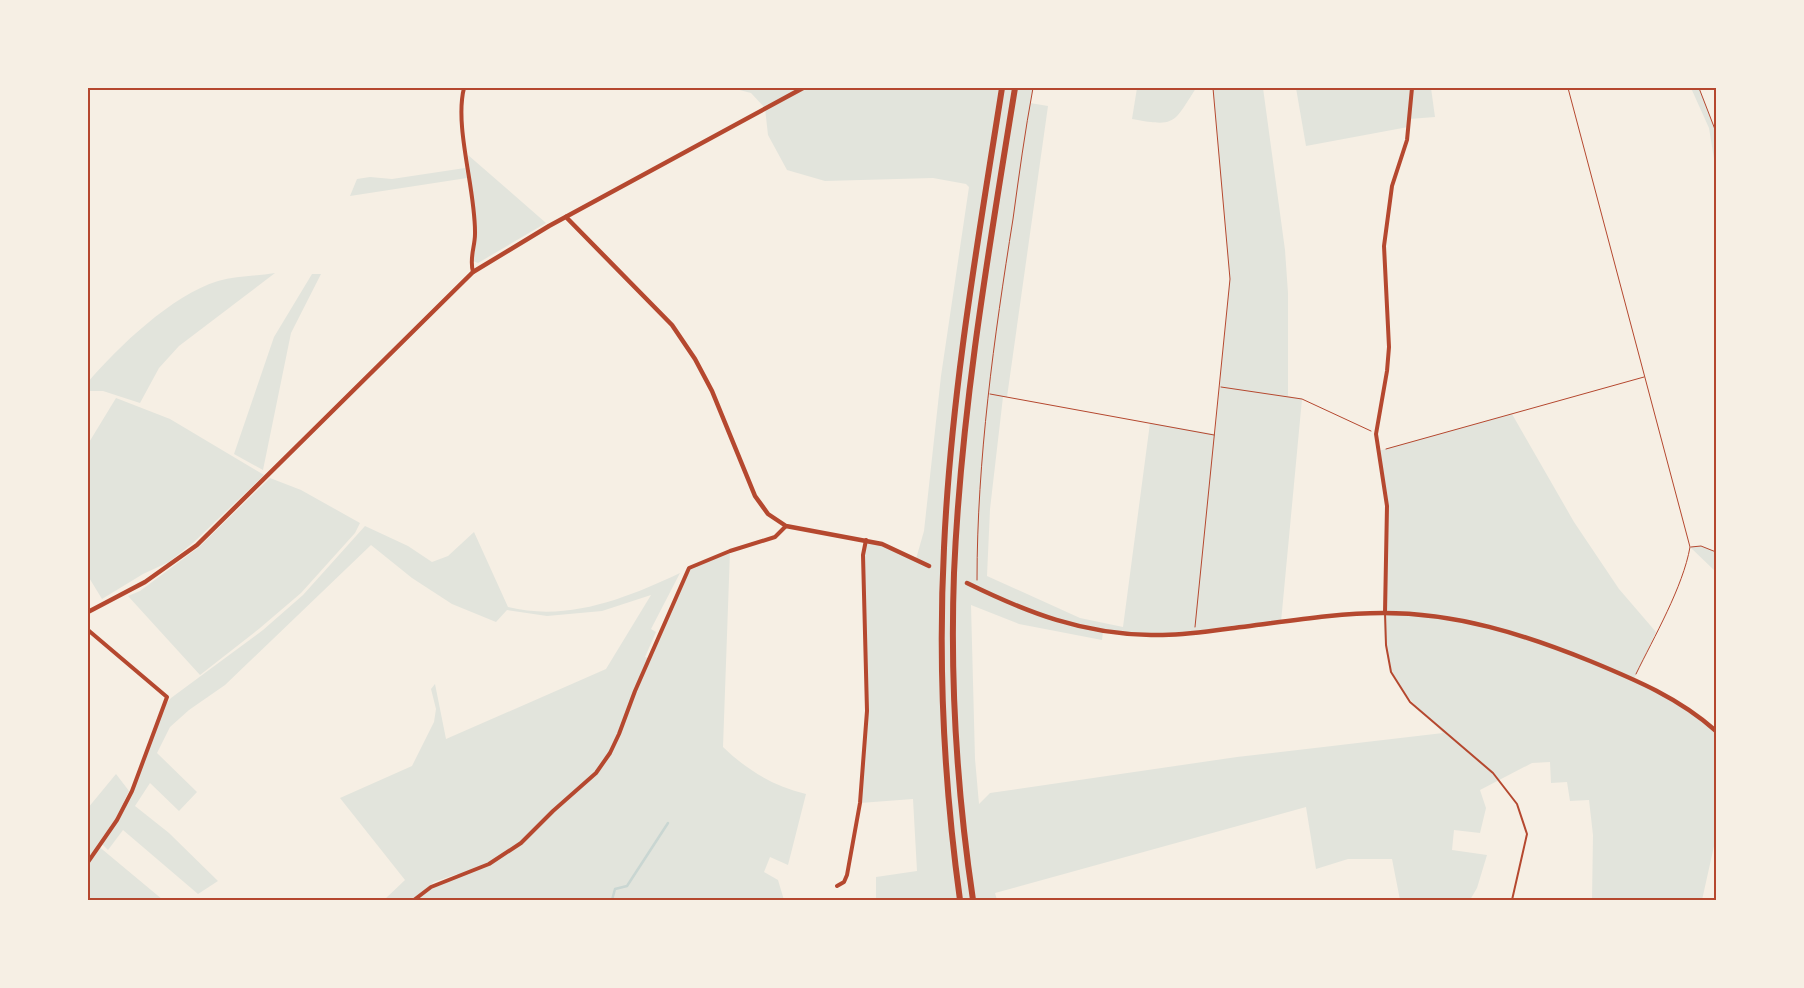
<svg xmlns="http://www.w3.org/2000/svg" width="1804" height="988" font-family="Karla,sans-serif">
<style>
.green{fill:#e2e4dc}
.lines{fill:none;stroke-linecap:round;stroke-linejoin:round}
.stream{stroke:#c9d6d2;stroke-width:2.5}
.path{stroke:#b5482f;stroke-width:1}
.service{stroke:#b5482f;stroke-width:2}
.minor{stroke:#b5482f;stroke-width:4}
.tertiary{stroke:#b5482f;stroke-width:4.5}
.motorway{stroke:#b5482f;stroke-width:6}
.neatline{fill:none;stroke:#b5482f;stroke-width:2}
</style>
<rect width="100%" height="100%" fill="#f6efe4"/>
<g class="green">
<path d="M732,88h301l-3,15 18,3 -41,291h-4l-13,112 -3,67 93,42 43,9 27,-204 65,11 15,-155 -17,-191h50l22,162 3,43v103l14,3 -21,223 -128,14 -50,-4 -1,8 -83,-16 -48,-19 4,154 4,45 11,-11 247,-36 206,-24c-18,-21 -40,-35 -51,-61 -16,-37 -4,-121 -5,-164 0,-19 -6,-38 -9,-57l134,-37 62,108 45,67 37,43 -22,47 41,20 41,32v106l-14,63h-110l1,-65 -4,-35 -19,1 -3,-19 -16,1 -1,-21 -18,1 -52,27 6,18 -6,25 -26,-3 -2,20 35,5 -10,33 -7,12h-70l-8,-41h-44l-32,10 -10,-62 -311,86 2,7h-121v-23l41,-6 -4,-72 -53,4 7,-92 -4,-156 3,-15 16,4 34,15 8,-28 17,-155 28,-189 -3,-3 -33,-6 -108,3 -38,-11 -19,-35 -3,-27 -14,-15z"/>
<path d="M1137,88h59c-23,36 -20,39 -64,31z"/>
<path d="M1296,88h135l4,29 -26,2 -1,8 -102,19z"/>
<path d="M1691,88h8l17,44v39l-7,-43z"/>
<path d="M468,155l78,68 -68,40 -5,-2 4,-26z"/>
<path d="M465,168l2,10 -117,18 7,-17 13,-2 22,2z"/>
<path d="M275,273l-96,73 -20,22 -19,35 -37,-12h-15v-9c30,-35 84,-87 130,-101 18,-5 39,-5 57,-8z"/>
<path d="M312,274h9l-30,59 -28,137 -29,-16 40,-117z"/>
<path d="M116,398l54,21 94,56 -70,67 -25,20 -26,12 -41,25 -14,-23v-132z"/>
<path d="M270,478l31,12 59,33 -5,10 -54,60 -41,35 -60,47 -72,-79 12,-5 59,-44z"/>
<path d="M365,526l43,20 24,16 16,-6 26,-24 34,75c60,15 119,-9 172,-34l-29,56 5,3 -11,25 5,2 39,-91 41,-17 -7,196c24,23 50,39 83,47l-18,71 -18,-8 -6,15 14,8 6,20h-370l17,-13 27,-11 -1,-2 -23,8 -22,18h-28l21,-20 -65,-82 72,-32 22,-44 2,-13 -5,-20 4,-5 11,55 160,-70 45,-74 -49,16 -55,5 -40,-6 -11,12 -44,-18 -40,-26 -41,-33 -146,140 -36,25 -19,17 -13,26 40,39 -18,19 -29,-28 -15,23 34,27 49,48 -20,13 -75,-64 -15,20 -6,-6 31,-53 31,-85 7,-8 92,-68 40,-35z"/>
<path d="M1701,546l15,6v20l-26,-25z"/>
<path d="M116,774l13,17 -13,27 -19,27 66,55h-75v-92z"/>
</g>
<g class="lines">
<path class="stream" d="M612,900l3,-11 12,-3 41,-63"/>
<g class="path">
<path d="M1568,88l122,459c-7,40 -36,90 -54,127"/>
<path d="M1699,88l17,44"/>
<path d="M1221,387l81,12 69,32"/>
<path d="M990,394l224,41"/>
<path d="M1386,449l258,-72"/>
<path d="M1691,547l10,-1 15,6"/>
<path d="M977,580c0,-121 17,-242 36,-361 6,-44 12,-88 20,-131"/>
<path d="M1195,627l35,-348 -17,-191"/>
</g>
<path class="service" d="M1385,613l1,32 5,27 19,30 83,71 24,31 10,30 -15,66"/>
<g class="minor">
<path d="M464,88c-10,39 12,103 11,146 0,13 -6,24 -2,38"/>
<path d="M1385,613l2,-107 -11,-72 11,-63 2,-24 -5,-101 8,-60 15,-46 5,-52"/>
<path d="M88,630l79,67 -35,94 -15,29 -29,42"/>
<path d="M837,886l7,-4 3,-7 13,-72 7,-92 -4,-156 3,-15"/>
<path d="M414,900l17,-13 58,-23 32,-21 32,-32 43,-38 14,-20 9,-19 16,-43 54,-123 41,-17 45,-14 11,-11"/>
</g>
<g class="tertiary">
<path d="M566,217l106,108 23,34 17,32 43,105 13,18 18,12 96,18 47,22"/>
<path d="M967,583c61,30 116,51 184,52 25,1 51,-3 75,-6 52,-6 105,-16 157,-16 74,0 140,21 207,48 46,19 89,37 126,70"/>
<path d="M88,612l57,-30 52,-37 276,-273 76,-46 254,-138"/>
</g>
<g class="motorway">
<path d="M960,900c-16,-116 -22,-234 -16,-352 7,-155 34,-308 58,-460"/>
<path d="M973,900c-16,-108 -23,-218 -19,-327 7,-163 35,-325 61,-485"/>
</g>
</g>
<rect width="1804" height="988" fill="none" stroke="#f6efe4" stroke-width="178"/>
<rect x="89" y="89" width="1626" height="810" class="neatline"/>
</svg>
